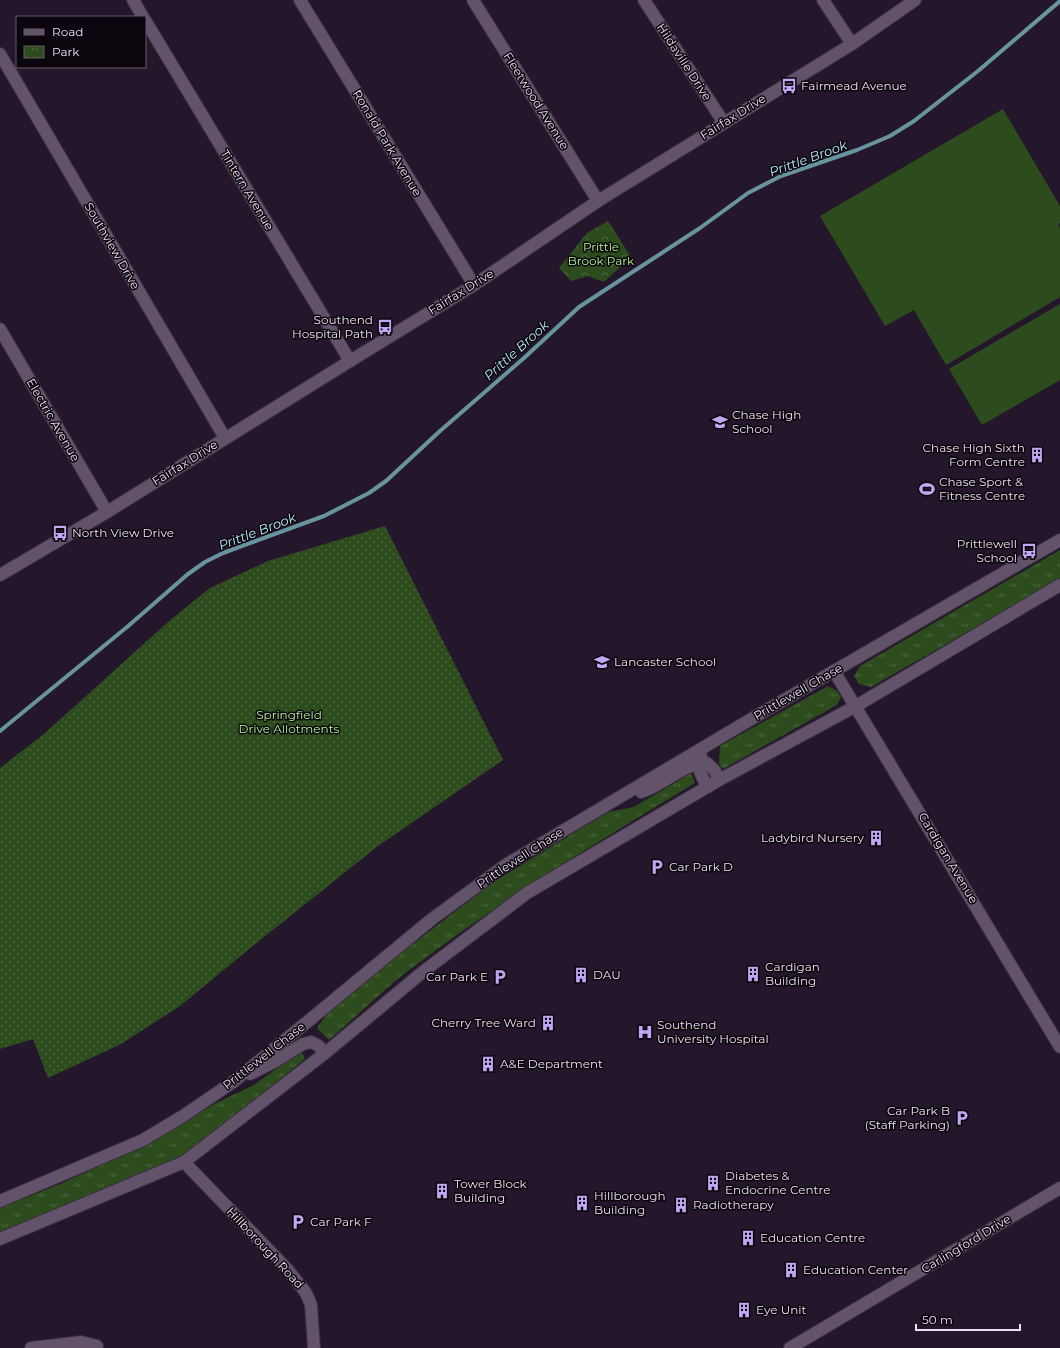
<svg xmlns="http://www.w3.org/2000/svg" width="1060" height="1348" font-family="Montserrat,sans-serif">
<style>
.grass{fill:url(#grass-tufts)}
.park{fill:url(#park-crowns)}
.garden{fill:url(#garden-dots)}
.pitch{fill:#2d4c1d}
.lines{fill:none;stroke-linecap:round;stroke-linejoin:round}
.stream{stroke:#6894a0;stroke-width:4}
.street-casing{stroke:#3a303f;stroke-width:14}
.secondary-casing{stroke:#3a303f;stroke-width:14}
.street{stroke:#62526a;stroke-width:12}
.secondary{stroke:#62526a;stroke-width:12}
.labels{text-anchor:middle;stroke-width:3;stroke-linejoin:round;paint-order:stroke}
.street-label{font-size:12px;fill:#ece2f1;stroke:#0b050d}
.poi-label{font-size:12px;fill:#ece2f1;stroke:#0b050d;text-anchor:start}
.park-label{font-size:12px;fill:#b1f593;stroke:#0b050d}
.water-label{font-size:13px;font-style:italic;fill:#b6eef6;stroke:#0b050d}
</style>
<defs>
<pattern id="grass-tufts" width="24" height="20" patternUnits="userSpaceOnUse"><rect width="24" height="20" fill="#2d4c1d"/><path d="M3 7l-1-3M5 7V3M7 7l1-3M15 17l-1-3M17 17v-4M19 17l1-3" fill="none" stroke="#4c663e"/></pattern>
<pattern id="park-crowns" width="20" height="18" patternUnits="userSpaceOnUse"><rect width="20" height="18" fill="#2d4c1d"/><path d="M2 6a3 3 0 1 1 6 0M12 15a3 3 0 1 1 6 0" fill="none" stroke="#4c663e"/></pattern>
<pattern id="garden-dots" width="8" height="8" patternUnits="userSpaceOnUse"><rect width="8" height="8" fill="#2d4c1d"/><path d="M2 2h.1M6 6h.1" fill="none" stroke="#4c663e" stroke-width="1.8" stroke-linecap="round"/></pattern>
</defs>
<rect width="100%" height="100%" fill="#25172b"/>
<g class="grass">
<path d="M1060,550v29l-189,108 -12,-3 -5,-8 6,-10z"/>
<path d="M828,686l9,5 4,6 -4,8 -114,64 -4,-5 1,-18z"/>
<path d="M691,773l4,10c-97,59 -195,118 -286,187 -28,22 -53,47 -80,70l-12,-12 10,-14 78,-64 90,-69 113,-69 26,-5z"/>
<path d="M301,1051l4,8 -115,92 -27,13 -163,69v-25l60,-24 96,-44 58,-36 40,-19z"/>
</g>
<path class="park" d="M608,221l23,36 -27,25 -16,-6 -17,5 -12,-13 28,-35z"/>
<path class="garden" d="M385,526l118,234 -125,86 -129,103 -69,57 -59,38 -73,34 -15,-39 -33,10v-281l44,-34 124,-112 42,-34 58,-27z"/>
<g class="pitch">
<path d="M1003,109l57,97v17l-2,1 2,4v69l-114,68 -32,-55 -29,16 -65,-110z"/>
<path d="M1060,304v76l-78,45 -33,-56z"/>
</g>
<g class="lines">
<path class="stream" d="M0,731l127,-104 61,-53 17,-12 18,-9 101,-37 45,-23 17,-12 54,-50 84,-73 55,-51 121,-79 48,-35 33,-17 76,-26 33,-14 24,-15 64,-50 82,-70"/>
<defs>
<g id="street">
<path d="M133,0l10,17"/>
<path d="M300,0l174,285"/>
<path d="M473,0l125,201"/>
<path d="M644,0l80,123"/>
<path d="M823,0l29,44"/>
<path d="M145,20l205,341"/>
<path d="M0,54l225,384"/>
<path d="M0,329l107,183"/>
<path d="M834,671l226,376"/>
<path d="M184,1162l104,108 18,23 5,12 3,43"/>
<path d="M31,1348l50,-6 16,4"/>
<path d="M790,1348l270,-160"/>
</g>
<g id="secondary">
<path d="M0,575l107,-63 243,-151 124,-76 124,-84 254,-157 63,-44"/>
<path d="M701,756c-4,13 0,20 7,31"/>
<path d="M641,792c23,-7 42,-29 66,-29l8,8 4,9"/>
<path d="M250,1074l24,-12 29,-18 8,-2 8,4 5,8"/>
<path d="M0,1201l143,-61 40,-24 50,-34 79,-64 120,-99 75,-55 246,-146 307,-178"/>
<path d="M0,1239l184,-77 140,-108 100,-83 103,-78 192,-113 137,-74 204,-121"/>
</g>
</defs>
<use href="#street" class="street-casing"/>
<use href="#secondary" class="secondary-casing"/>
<use href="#street" class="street"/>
<use href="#secondary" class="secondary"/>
</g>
<defs>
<symbol id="bus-bare" viewBox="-9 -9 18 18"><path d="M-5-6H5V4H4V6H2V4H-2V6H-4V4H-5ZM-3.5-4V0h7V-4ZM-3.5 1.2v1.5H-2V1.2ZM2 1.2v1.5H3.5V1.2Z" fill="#bfa9f4" stroke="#0b050d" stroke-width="2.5" paint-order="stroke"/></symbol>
<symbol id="school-bare" viewBox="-9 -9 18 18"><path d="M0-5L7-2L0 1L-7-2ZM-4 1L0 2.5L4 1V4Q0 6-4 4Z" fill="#bfa9f4" stroke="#0b050d" stroke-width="2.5" paint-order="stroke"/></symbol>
<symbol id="building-bare" viewBox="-9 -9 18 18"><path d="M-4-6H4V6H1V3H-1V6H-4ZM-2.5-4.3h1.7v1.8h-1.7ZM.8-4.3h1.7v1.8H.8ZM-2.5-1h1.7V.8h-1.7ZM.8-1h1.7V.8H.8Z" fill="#bfa9f4" stroke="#0b050d" stroke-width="2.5" paint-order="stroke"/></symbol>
<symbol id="stadium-bare" viewBox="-9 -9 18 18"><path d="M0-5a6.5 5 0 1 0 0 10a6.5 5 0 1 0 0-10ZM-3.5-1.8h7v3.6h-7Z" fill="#bfa9f4" stroke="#0b050d" stroke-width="2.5" paint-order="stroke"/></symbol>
<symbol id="parking-bare" viewBox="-9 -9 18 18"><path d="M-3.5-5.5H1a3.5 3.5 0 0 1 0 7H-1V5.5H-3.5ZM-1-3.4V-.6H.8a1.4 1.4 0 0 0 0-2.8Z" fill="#bfa9f4" stroke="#0b050d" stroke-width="2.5" paint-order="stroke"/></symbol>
<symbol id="hospital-bare" viewBox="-9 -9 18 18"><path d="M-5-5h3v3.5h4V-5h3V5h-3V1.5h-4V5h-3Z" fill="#bfa9f4" stroke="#0b050d" stroke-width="2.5" paint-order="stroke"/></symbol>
</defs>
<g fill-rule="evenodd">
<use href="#bus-bare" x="778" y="75" width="22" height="22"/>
<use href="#bus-bare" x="374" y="316" width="22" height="22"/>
<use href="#school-bare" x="709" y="411" width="22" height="22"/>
<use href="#building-bare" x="1026" y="444" width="22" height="22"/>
<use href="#stadium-bare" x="916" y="478" width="22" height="22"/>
<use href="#bus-bare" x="49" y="522" width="22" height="22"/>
<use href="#bus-bare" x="1018" y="540" width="22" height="22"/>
<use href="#school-bare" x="591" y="651" width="22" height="22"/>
<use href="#building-bare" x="865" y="827" width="22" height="22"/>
<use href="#parking-bare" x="646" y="856" width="22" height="22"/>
<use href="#building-bare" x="742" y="963" width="22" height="22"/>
<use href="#building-bare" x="570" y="964" width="22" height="22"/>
<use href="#parking-bare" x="489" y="966" width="22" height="22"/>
<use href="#building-bare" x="537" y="1012" width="22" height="22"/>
<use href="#hospital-bare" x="634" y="1021" width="22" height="22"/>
<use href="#building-bare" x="477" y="1053" width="22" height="22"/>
<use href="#parking-bare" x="951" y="1107" width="22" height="22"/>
<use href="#building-bare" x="702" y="1172" width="22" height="22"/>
<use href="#building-bare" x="431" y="1180" width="22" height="22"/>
<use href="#building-bare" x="571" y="1192" width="22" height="22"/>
<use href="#building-bare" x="670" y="1194" width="22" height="22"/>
<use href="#parking-bare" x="287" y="1211" width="22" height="22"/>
<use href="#building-bare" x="737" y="1227" width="22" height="22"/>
<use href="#building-bare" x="780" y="1259" width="22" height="22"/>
<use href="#building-bare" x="733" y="1299" width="22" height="22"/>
</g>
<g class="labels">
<g class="street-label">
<text transform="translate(684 62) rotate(57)" y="4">Hildaville Drive</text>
<text transform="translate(536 101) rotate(58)" y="4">Fleetwood Avenue</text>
<text transform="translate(733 117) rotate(-32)" y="4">Fairfax Drive</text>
<text transform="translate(387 143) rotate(59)" y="4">Ronald Park Avenue</text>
<text transform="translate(247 190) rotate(59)" y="4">Tintern Avenue</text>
<text transform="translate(112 246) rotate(60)" y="4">Southview Drive</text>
<text transform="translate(461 292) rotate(-32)" y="4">Fairfax Drive</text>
<text transform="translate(53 420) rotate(60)" y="4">Electric Avenue</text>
<text transform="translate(185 463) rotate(-32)" y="4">Fairfax Drive</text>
<text transform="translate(798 692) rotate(-30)" y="4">Prittlewell Chase</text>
<text transform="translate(520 858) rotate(-33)" y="4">Prittlewell Chase</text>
<text transform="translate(948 858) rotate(59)" y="4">Cardigan Avenue</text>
<text transform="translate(264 1056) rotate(-38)" y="4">Prittlewell Chase</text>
<text transform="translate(966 1244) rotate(-31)" y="4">Carlingford Drive</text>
<text transform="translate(265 1248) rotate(47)" y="4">Hillborough Road</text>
</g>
<g class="poi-label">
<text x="801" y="90">Fairmead Avenue</text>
<text x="373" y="324" text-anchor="end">Southend<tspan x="373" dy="14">Hospital Path</tspan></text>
<text x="732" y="419">Chase High<tspan x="732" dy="14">School</tspan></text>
<text x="1025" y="452" text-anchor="end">Chase High Sixth<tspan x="1025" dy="14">Form Centre</tspan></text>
<text x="939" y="486">Chase Sport &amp;<tspan x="939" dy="14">Fitness Centre</tspan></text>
<text x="72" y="537">North View Drive</text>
<text x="1017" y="548" text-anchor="end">Prittlewell<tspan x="1017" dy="14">School</tspan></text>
<text x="614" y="666">Lancaster School</text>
<text x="864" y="842" text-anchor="end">Ladybird Nursery</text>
<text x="669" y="871">Car Park D</text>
<text x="765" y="971">Cardigan<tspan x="765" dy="14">Building</tspan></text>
<text x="593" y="979">DAU</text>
<text x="488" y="981" text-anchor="end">Car Park E</text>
<text x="536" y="1027" text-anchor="end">Cherry Tree Ward</text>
<text x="657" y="1029">Southend<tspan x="657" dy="14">University Hospital</tspan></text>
<text x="500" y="1068">A&amp;E Department</text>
<text x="950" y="1115" text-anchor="end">Car Park B<tspan x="950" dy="14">(Staff Parking)</tspan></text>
<text x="725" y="1180">Diabetes &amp;<tspan x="725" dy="14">Endocrine Centre</tspan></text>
<text x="454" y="1188">Tower Block<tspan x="454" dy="14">Building</tspan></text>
<text x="594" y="1200">Hillborough<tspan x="594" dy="14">Building</tspan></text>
<text x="693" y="1209">Radiotherapy</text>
<text x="310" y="1226">Car Park F</text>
<text x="760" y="1242">Education Centre</text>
<text x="803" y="1274">Education Center</text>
<text x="756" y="1314">Eye Unit</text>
</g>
<g class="park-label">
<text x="601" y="251">Prittle<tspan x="601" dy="14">Brook Park</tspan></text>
<text x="289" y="719">Springfield<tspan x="289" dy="14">Drive Allotments</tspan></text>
</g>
<g class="water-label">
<text transform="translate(808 158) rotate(-20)" y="5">Prittle Brook</text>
<text transform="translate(516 350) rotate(-42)" y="5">Prittle Brook</text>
<text transform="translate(257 531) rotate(-21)" y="5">Prittle Brook</text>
</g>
</g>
<rect x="16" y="16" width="130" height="52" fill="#0b050d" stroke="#655d68"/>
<rect x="24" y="29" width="20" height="6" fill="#62526a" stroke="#655d68"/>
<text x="52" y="36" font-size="12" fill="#ece2f1">Road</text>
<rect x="24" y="46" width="20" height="12" fill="url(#park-crowns)" stroke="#655d68"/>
<text x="52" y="56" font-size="12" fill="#ece2f1">Park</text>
<path d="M916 1324v6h104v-6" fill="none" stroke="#ece2f1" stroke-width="2"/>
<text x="922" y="1324" font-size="12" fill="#ece2f1" stroke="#0b050d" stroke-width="3" paint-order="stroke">50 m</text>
</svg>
